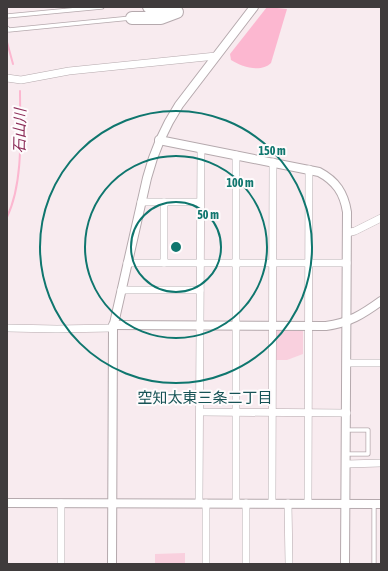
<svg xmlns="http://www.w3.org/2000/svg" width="388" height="571" font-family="'Asap Condensed','Noto Sans JP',sans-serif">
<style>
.green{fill:#f9d0de}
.water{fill:#fcb7d0}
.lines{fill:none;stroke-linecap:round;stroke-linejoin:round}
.stream{stroke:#fcb7d0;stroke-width:2}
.service-casing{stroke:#b5a9ad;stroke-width:5}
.minor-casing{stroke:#b5a9ad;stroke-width:8}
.tertiary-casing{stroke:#b5a9ad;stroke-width:10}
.motorway-casing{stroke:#b5a9ad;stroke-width:14}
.service{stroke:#fff;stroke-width:3.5}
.minor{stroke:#fff;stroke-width:7}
.tertiary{stroke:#fff;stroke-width:8}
.motorway{stroke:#fff;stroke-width:12}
.ring{fill:none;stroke:#0f766e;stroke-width:2}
.labels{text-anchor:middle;stroke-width:4;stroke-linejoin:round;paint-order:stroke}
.water-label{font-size:15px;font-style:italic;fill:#8b2b57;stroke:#fefbfc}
.neighbourhood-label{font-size:15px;fill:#175356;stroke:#fefbfc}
.centre{fill:#0f766e;stroke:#fefbfc;stroke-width:2}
.ring-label{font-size:12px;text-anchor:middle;font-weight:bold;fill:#0f766e;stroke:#fefbfc;stroke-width:4;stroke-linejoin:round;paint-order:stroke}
</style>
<rect width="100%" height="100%" fill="#f8ebef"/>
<g class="green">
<path d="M275,328l28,1v25l-16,6h-12z"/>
<path d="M185,553v11h-30v-10z"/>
</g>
<path class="water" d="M267,7l20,2 -16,54c-10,10 -29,4 -40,-3l-1,-6z"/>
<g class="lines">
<g class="stream">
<path d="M7,42l6,22"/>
<path d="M7,217c17,-35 13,-88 13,-126"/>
</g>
<defs>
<g id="service">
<path d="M7,16l95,-9"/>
<path d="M7,28l2,2 122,-12"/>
<path d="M347,454h21v-24h-21"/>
<path d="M374,564v-60"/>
</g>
<g id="minor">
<path d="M7,78l14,2 48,-9 147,-15"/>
<path d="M236,155v348"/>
<path d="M141,202h58"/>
<path d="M347,233l8,-2 26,-13"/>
<path d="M127,263h220"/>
<path d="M164,263v-61"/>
<path d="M121,290h79"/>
<path d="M7,328l50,1 56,-1"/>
<path d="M347,363h34"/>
<path d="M200,412l147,1"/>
<path d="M347,464l34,-1"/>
<path d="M199,503l2,-354"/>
<path d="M246,503v61"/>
<path d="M272,503l1,-341"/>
<path d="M288,503l1,61"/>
<path d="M308,503l1,-334"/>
<path d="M61,564v-61"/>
<path d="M206,564v-61"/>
</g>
<g id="tertiary">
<path d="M159,140l160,32c17,9 25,21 28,40l-2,352"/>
<path d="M113,325l213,1c23,-3 37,-12 55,-25"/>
<path d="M7,503l374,1"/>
<path d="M112,564l1,-236 34,-150c7,-27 17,-50 32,-73l75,-98"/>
</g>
<g id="motorway">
<path d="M149,7l8,5 11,-2"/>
<path d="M132,18h29l16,-6"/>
</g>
</defs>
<use href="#service" class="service-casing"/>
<use href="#minor" class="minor-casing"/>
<use href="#tertiary" class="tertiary-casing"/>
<use href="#motorway" class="motorway-casing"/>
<use href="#service" class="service"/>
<use href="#minor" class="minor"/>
<use href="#tertiary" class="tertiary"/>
<use href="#motorway" class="motorway"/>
</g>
<g class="ring">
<circle cx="176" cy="247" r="45"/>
<circle cx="176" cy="247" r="91"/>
<circle cx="176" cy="247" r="136"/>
</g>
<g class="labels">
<g class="water-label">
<text transform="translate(20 131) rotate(-89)" y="5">石山川</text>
</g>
<g class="neighbourhood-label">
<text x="205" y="403">空知太東三条二丁目</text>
</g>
</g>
<circle cx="176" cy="247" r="6" class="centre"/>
<g class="ring-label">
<text x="272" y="155">150 m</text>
<text x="240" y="187">100 m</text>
<text x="208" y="219">50 m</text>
</g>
<rect width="388" height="571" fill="none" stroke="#3f3b3c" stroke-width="16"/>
</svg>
